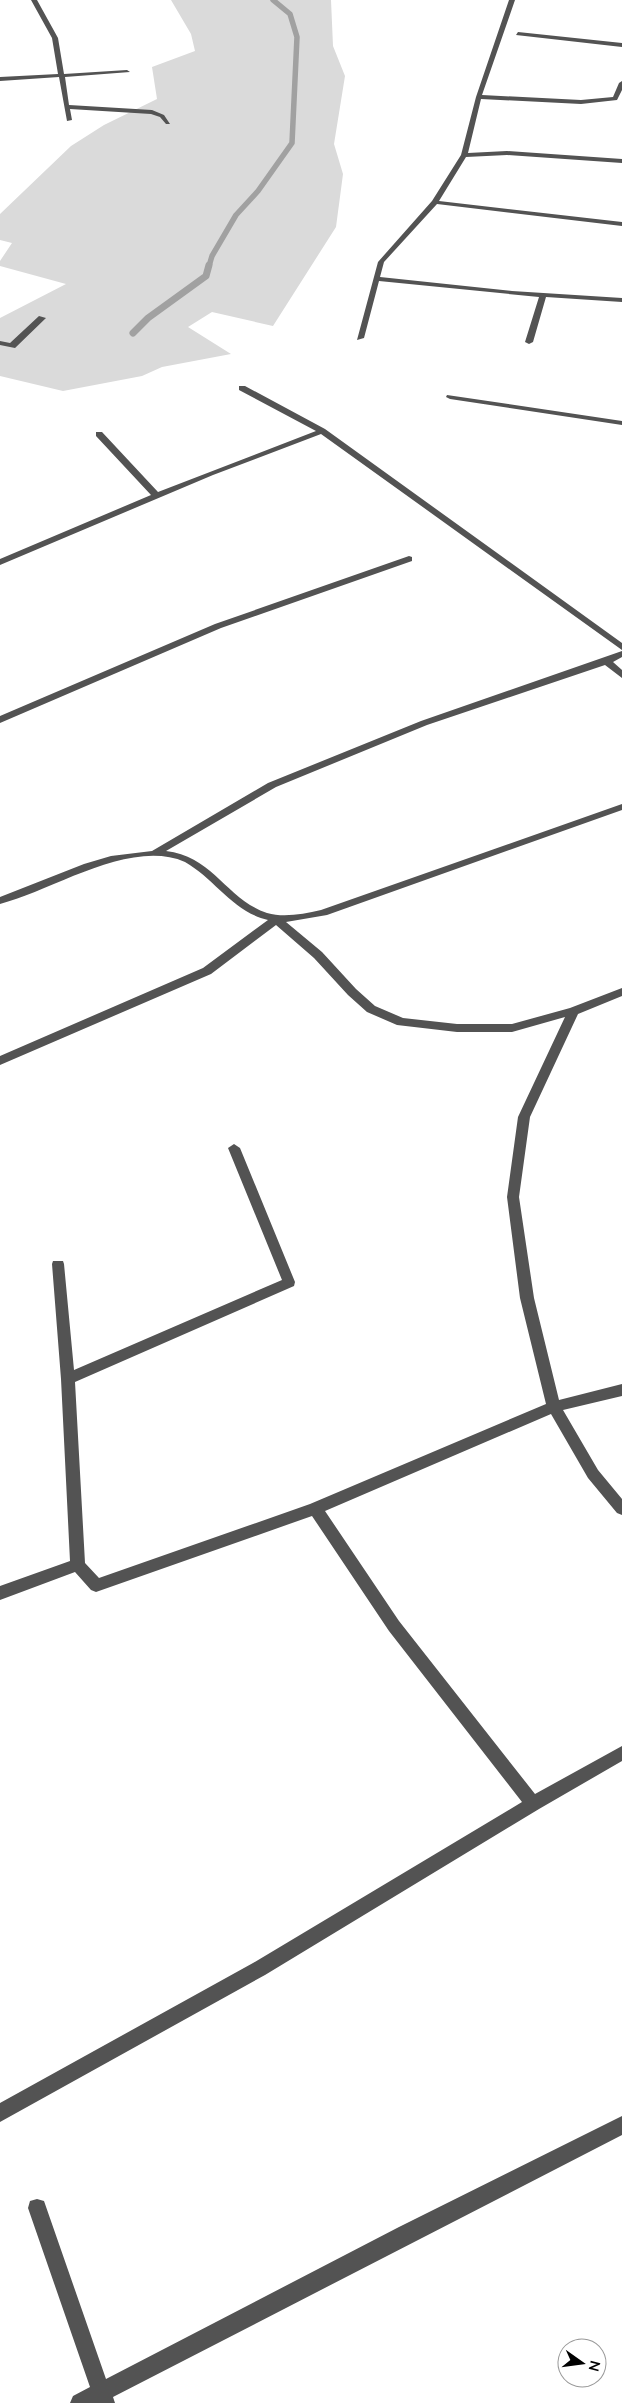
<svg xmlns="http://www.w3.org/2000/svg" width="622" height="2403" font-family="'Nunito Sans',sans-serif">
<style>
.green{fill:#dadada}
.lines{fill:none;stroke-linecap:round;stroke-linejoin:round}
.stream-far1{stroke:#a1a1a1;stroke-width:5.5}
.stream{stroke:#a1a1a1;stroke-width:7}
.minor{fill:#535353;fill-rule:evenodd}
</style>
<rect width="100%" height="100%" fill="#fff"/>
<path class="green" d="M171,0h160l2,46 12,30 -11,68 9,30 -7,53 -63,99 -61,-14 -24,15 43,27 -69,13 -20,9 -79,15 -63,-15v-58l66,-34 -66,-18v-5l12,-18 -12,-3v-26l71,-68 33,-21 53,-26 -5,-32 43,-16 -4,-17z"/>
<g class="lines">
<path class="stream-far1" d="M209,266l3,-10 24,-41 22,-24 34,-48 5,-106 -7,-23 -17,-14"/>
<path class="stream" d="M133,333l15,-15 58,-42 3,-11"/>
<g class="minor">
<path d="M31,0h6l21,38 6,36 63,-4 3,2 -65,5 4,28 83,5 12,5 6,9h-4l-6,-7 -9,-3 -81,-5 2,11 -5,1 -8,-44 -59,4v-4l58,-3 -6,-36z"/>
<path d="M509,0h6l-33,95 99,5 32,-3 6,-14 3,-2v9l-5,10 -36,4 -100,-5 -13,54 39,-2 115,8v4l-115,-8 -41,2 -27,44 183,21v4l-185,-22 -53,58 -4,15 132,14 110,7v4l-76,-5 -13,45 -4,2 -4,-2 14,-45 -160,-16 -15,57 -7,2 21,-78 54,-61 29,-46 15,-58z"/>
<path d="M518,32l104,11v4l-106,-12z"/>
<path d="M39,316l7,2 -31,30 -15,-3v-4l10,2z"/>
<path d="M239,386h6l80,43 297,214v7l-301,-216 -108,41 -213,90v-6l151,-64 -55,-59v-4h6l56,60 158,-61 -77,-41z"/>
<path d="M447,395l175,26v4l-172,-26 -4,-2z"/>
<path d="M409,556l3,1v4l-191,67 -221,95v-7l215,-92z"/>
<path d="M622,651v6l-9,5 9,8v8l-17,-13 -178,60 -151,62 -110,64c48,6 60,48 101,62 17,5 36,1 54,-3l301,-106v6l-295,105 -41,7 36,30 34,37 19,17 28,12 54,6h55l58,-16 52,-20v8l-44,18 -48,103 -11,80 15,101 25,102 63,-16v12l-59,14 35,60 24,29v16l-5,-2 -29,-35 -37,-64 -226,97 74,110 136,173 87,-48v15l-83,48 -274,166 -265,147v-19l253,-140 269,-161 -133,-171 -77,-115 -216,76 -5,-2 -16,-18 -75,28v-14l70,-25 -9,-182 -9,-115 1,-3h10l1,3 10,106 208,-90 -54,-132 6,-4 6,4 55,134 -1,4 -219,96 10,181 14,15 211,-74 236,-100 -26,-106 -13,-101 11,-80 47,-100 -53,15h-55l-60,-7 -30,-13 -19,-17 -34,-37 -38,-33 -65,49 -211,91v-9l203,-88 65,-48c-35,-8 -53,-41 -83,-58 -55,-24 -133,29 -185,42v-7l84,-33 27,-8 41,-5 116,-68 153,-62z"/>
<path d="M622,2116v19l-509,262 2,6h-45l3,-7 17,-9 -62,-179 2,-7 7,-2 7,2 62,178 293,-152z"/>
</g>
</g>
<g transform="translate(582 2363) rotate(104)"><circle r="24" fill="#ffffff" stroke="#999999"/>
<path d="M0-4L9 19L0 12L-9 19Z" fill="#000000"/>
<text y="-8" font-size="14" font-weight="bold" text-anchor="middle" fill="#000000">N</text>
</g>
</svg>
